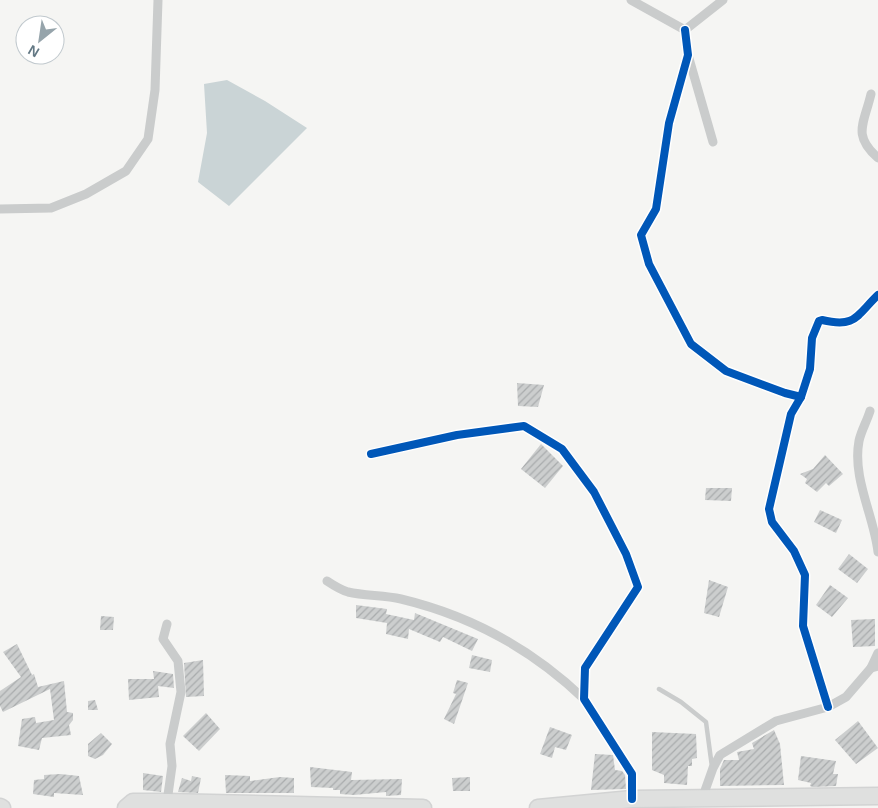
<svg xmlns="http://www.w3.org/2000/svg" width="878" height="808" font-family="Arial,sans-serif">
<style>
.water{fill:#cad4d6}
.building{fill:url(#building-hatch)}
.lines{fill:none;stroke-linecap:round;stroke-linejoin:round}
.highway-casing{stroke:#d2d3d3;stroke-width:19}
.lane{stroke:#cacccc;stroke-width:4.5}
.street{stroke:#cacccc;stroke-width:9}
.highway{stroke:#dfe0df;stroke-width:16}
.cycleway-casing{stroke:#fff;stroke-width:11}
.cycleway{stroke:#0057b8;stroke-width:8}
</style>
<defs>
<pattern id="building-hatch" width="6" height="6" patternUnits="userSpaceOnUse" patternTransform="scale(1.25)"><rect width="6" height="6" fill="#cccece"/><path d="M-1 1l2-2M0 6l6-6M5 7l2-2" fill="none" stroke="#a9acad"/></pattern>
</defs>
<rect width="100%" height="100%" fill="#f5f5f3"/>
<path class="water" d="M227,80l38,21 42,27 -78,78 -31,-24 9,-49 -3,-49z"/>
<g class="building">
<path d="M517,383l27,2 -6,22 -20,-1z"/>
<path d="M541,444l22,22 -18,22 -24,-19z"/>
<path d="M825,455l18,19 -14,12 -3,-3 -9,9 -12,-9 2,-4 -7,-5 13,-5z"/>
<path d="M706,488h26l-1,13 -26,-1z"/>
<path d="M820,510l22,10 -6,13 -22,-11z"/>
<path d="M849,554l19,15 -11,14 -19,-14z"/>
<path d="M709,580l19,7 -9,30 -15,-4z"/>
<path d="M830,585l18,13 -16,19 -16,-12z"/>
<path d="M356,605l31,4 -1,5 28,6 1,-7 63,26 -6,12 -29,-14 -3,5 -31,-13 -1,10 -22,-5 1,-11 -31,-5z"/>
<path d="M101,616l13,1 -1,13h-13z"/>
<path d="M875,619v27l-22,1 -2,-27z"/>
<path d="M17,644l15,31 2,-1 4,13 26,-6 3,31 6,1v7l-4,5 2,10 -29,3 -3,12 -21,-4 4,-27 13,-2 1,6 18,-3 -4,-31 -47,23 -3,-6v-15l21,-14 -18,-25z"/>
<path d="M472,655l20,5 -2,12 -21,-4z"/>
<path d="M203,660l1,36 -18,1 -2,-34z"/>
<path d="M153,671l20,3 1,14 -16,-2 1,11 -30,3 -1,-21h26z"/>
<path d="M457,680l11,3 -14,41 -10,-5 12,-25 -3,-1z"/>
<path d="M95,700l3,10h-10v-9z"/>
<path d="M206,713l14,16 -21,22 -16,-15z"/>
<path d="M858,721l20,27 -22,16 -21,-24z"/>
<path d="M550,727l22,8 -6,15 -11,-3 -3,11 -12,-4z"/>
<path d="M774,730l6,14 4,41 -64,1v-17l4,-9h15l-2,-8 17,-3 -2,-6z"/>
<path d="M652,732l44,2 1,24 -5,1v7h-4l-1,19 -23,-2v-8l-12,-5z"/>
<path d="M101,733l11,11 -9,11 -8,4 -7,-3v-12z"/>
<path d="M595,754l18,1 2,15 7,1 3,4 1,14 -35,1z"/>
<path d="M801,756l35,5 -3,13h5l-2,12 -23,1 -3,-1 1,-3 -13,-3z"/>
<path d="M310,767l42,5 -1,8 51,-1 -1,16 -15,1v-4l-32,3 -14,-1v-4h-7v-2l-22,-1z"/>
<path d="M143,773l20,3 -2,16 -18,-2z"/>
<path d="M60,774l19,2 4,19 -29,-2v4l-21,-3 1,-14 10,-1v-4z"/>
<path d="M225,775l25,1v5l30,-4 14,1v15h-68z"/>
<path d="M192,776l9,2 -3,15 -20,-1 4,-14 9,3z"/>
<path d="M470,777v14h-17l-1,-13z"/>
</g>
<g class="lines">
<defs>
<g id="highway">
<path d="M0,807l2,1"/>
<path d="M126,808l7,-6h34l256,6"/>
<path d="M538,808l94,-9 246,-3"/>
</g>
</defs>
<use href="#highway" class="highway-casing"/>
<path class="lane" d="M659,689l22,13 25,20 6,45"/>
<g class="street">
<path d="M631,0l54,30 38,-30"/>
<path d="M685,30l3,25 -19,68 -13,86 -15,26 8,29 42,80 35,27 59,22 16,4"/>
<path d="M688,55l25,87"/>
<path d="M871,94c-7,30 -19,41 7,64"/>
<path d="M0,209l51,-1 35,-14 40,-23 22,-32 7,-49 3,-90"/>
<path d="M870,411c-3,10 -9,20 -11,30 -7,37 15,75 19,111"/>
<path d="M371,454l86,-19 67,-9 38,23 32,43 32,62 12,33 -53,81 -1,31 48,75v25"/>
<path d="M327,581c6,4 14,9 21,11 17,4 36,3 53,7 71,17 131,50 183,100"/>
<path d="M167,624l-4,15 15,22 3,31 -11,52 2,22 -5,36"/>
<path d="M871,668l7,-15"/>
<path d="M828,707l-25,-81 2,-51 -11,-24 -22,-29 -3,-13 22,-95 10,-17 9,-28 2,-31 7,-17 3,-1c34,8 34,-4 56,-25"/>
<path d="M702,799l11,-31 7,-13 56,-34 52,-14 18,-10 25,-29 7,-2"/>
</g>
<use href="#highway" class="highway"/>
<defs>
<g id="cycleway">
<path d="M685,30l3,25 -19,68 -13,86 -15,26 8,29 42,80 35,27 59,22 16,4"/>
<path d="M371,454l86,-19 67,-9 38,23 32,43 32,62 12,33 -53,81 -1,31 48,75v25"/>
<path d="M828,707l-25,-81 2,-51 -11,-24 -22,-29 -3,-13 22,-95 10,-17 9,-28 2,-31 7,-17 3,-1c34,8 34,-4 56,-25"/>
</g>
</defs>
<use href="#cycleway" class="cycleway-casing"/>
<use href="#cycleway" class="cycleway"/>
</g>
<g transform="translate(40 40) rotate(210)"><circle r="24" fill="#ffffff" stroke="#c1c9ce"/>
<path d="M0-4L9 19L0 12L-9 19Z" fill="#96a4ab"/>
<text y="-8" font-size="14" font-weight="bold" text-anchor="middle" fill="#637884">N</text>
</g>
</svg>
